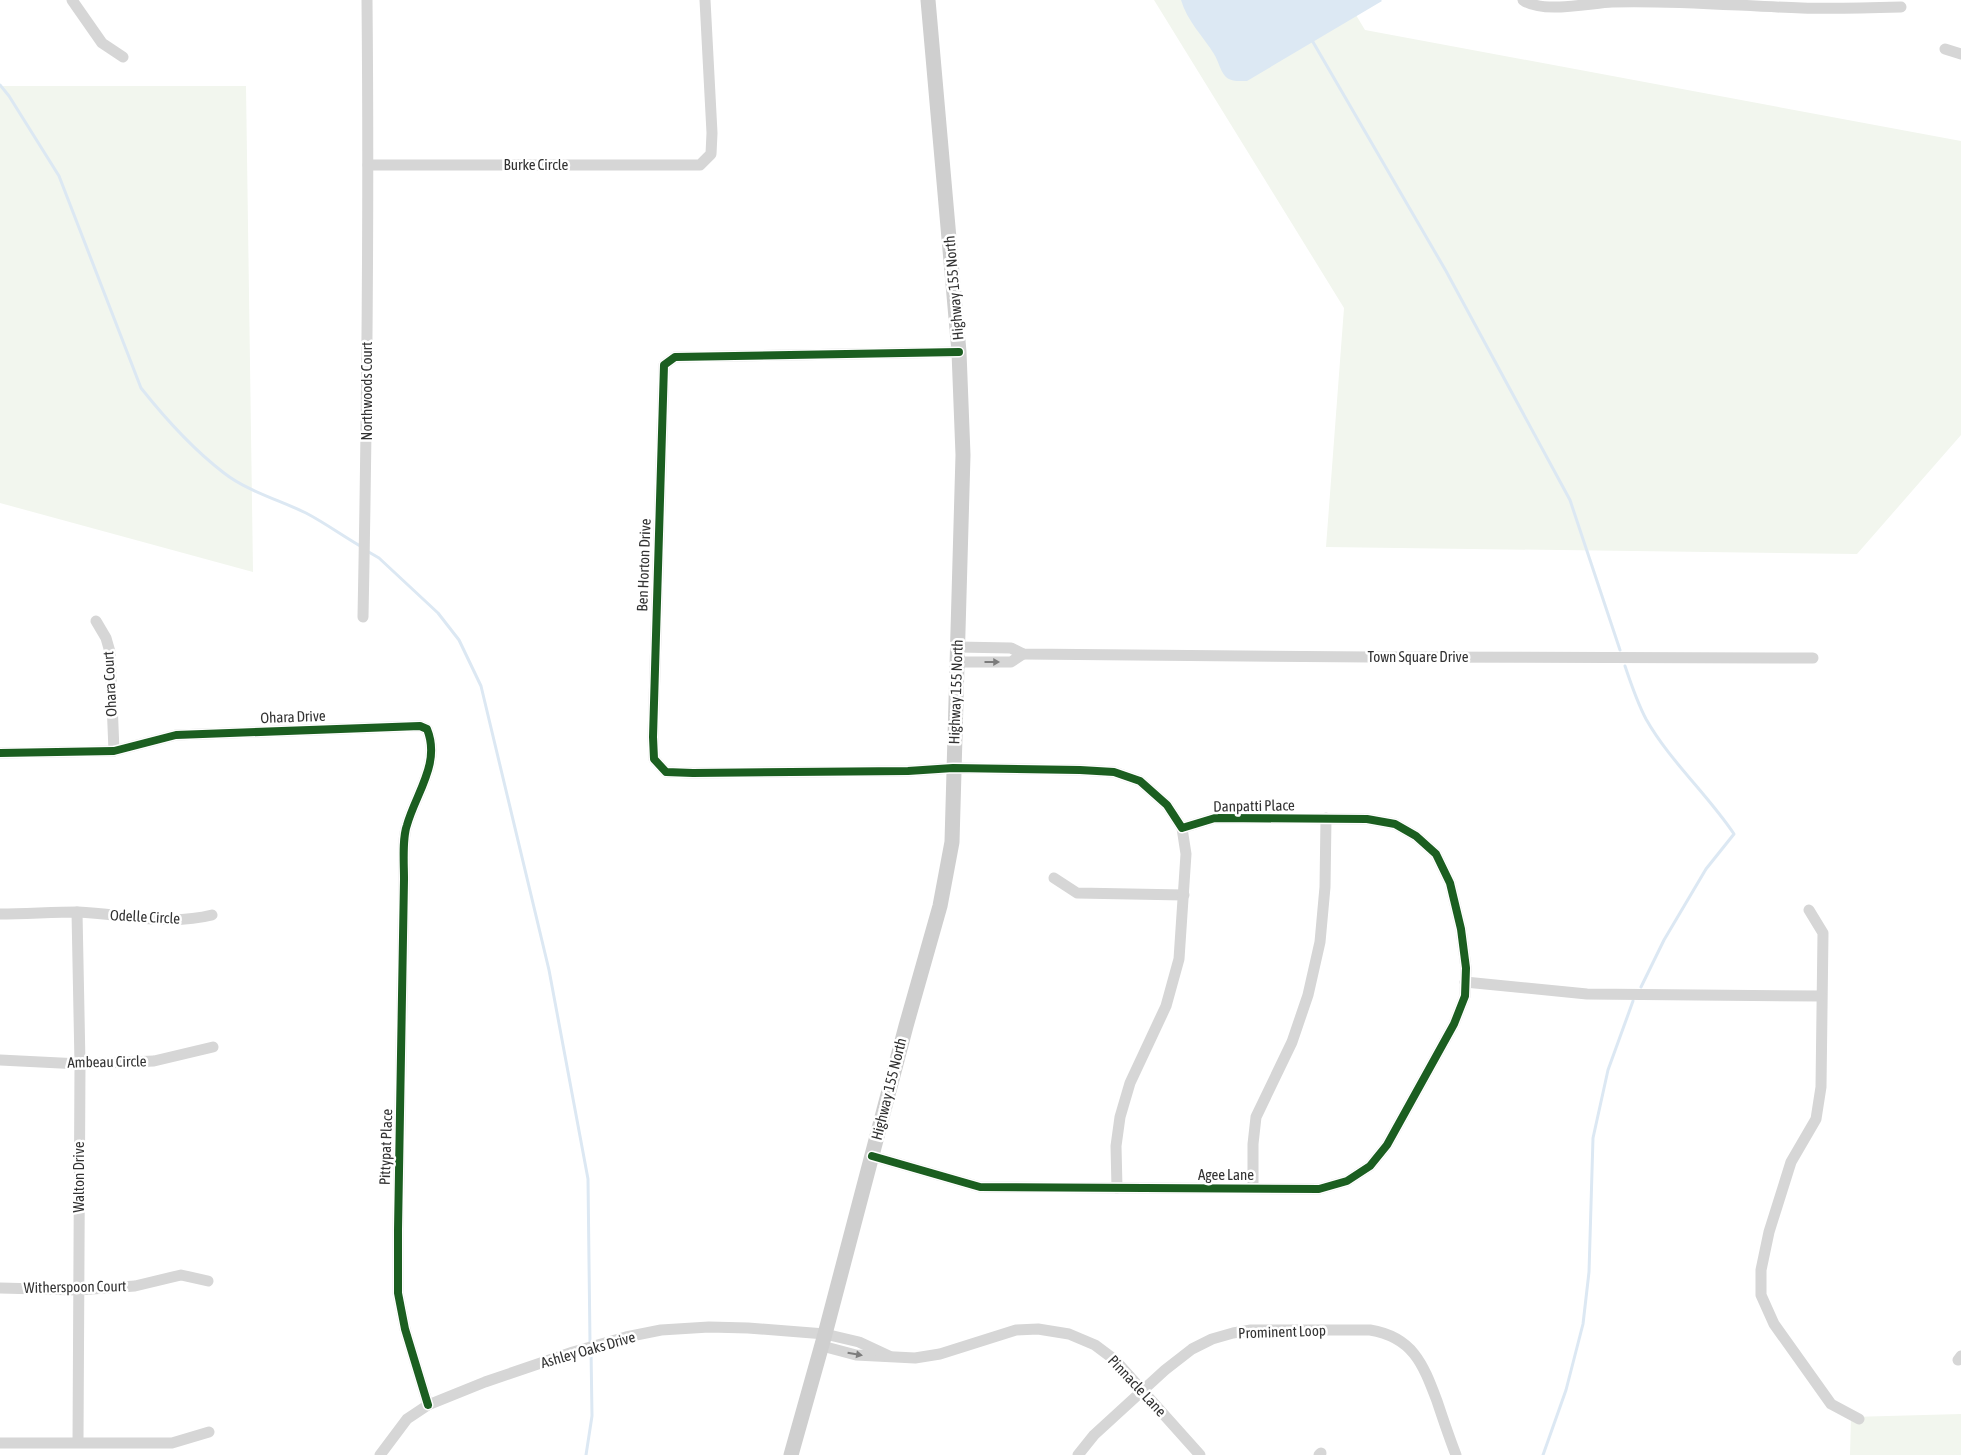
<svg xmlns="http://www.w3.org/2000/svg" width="1961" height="1455" font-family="'Asap Condensed',sans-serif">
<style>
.green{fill:#f2f6ee}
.water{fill:#dce8f3}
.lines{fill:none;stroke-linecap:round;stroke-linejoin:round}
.stream{stroke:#dce8f3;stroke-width:3}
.street{stroke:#d6d6d6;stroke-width:11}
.secondary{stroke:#cfcfcf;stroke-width:15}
.cycleway-casing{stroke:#fff;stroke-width:11}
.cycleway{stroke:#1b5e20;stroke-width:8}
.oneway{fill:#7c7c7c}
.labels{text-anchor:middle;stroke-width:5;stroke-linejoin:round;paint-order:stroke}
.street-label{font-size:15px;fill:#323232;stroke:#fff}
</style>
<rect width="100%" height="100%" fill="#fff"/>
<g class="green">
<path d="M1154,0h193l18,30 596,111v294l-104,119 -531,-7 18,-239z"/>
<path d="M0,86h246l7,486 -253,-69z"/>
<path d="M1961,1414v41h-111l1,-38z"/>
</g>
<path class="water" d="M1181,0h200l1,1 -135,80c-7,0 -17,1 -22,-5 -5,-6 -7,-16 -11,-22 -11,-18 -27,-33 -33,-54z"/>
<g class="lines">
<g class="stream">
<path d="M1313,42l133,229 124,229 50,150"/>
<path d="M0,85l9,11 50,80 82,212c23,29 53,62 83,85 23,18 55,27 82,40 19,10 37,23 56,34"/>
<path d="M367,551l12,7 59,55 21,27 22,46 68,284 39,209 2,164"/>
<path d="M1625,666c6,18 12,36 21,53 23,41 62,76 88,115l-28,35 -42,71 -23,47"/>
<path d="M586,1455l6,-39 -1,-67"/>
<path d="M1543,1455l23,-65 17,-66 6,-52 4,-134 15,-68 25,-69"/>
</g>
<g class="street">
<path d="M72,0l30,43 21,14"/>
<path d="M1523,0c19,14 67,3 89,2 64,-2 127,4 190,6 33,1 66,0 99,-1"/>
<path d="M1945,49l16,5"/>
<path d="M368,165h332l11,-11 1,-21 -7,-133"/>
<path d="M363,617c4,-205 6,-411 4,-617"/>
<path d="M96,621l10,17 4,14 4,99"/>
<path d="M957,647l54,1 12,6 348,3 442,1"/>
<path d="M957,662h54l12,-8"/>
<path d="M0,753l114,-2 62,-16 244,-9 7,3c14,34 -11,64 -20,96 -5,14 -3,38 -3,54l-6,351v63l7,36 23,76"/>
<path d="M1054,878l23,15 107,2"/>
<path d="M1809,910l14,23 -2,154 -5,32 -25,43 -22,70 -8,38v25l13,29 57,80 28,15"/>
<path d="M77,912l3,152 -2,378"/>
<path d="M0,914c26,0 52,-2 78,-2 45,2 90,14 134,3"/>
<path d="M1465,982l122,12 234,2"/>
<path d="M0,1060l80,4 74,-3 59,-14"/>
<path d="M872,1156l108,31 339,2 28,-8 23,-15 17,-21 67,-121 11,-28 1,-28 -5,-39 -11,-46 -14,-29 -20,-18 -21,-12 -28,-5 -152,-1 -33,10 -15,-23 -27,-24 -26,-9 -34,-2 -127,-2 -45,3 -215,2 -27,-1 -12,-13 -1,-22 11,-372 11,-8 284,-5"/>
<path d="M1117,1188l-1,-42 4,-29 10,-34 36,-77 13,-47 7,-105 -4,-26"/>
<path d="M1253,1188v-44l3,-27 36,-75 16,-47 12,-53 5,-55 1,-69"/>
<path d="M0,1288l78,2 57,-4 46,-11 27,6"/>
<path d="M822,1346l34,9 59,3 25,-4 76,-24 22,-1 31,5 26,11 20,15 85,95"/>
<path d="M1958,1360l3,-4"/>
<path d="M0,1443h172l37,-11"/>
<path d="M380,1455l27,-36 21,-14 57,-23 88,-30 53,-15 35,-7 48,-3 39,1 77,6 34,8 30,14"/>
<path d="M1078,1455l16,-20 71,-65 27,-21 20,-10 21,-6 18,-3h119c43,7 53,34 67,71 6,18 12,36 19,54"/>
<path d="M1319,1455l2,-2"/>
</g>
<path class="secondary" d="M791,1455l34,-121 81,-308 34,-120 12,-64 11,-387 -4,-103 -31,-352"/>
<defs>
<g id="cycleway">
<path d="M0,753l114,-2 62,-16 244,-9 7,3c14,34 -11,64 -20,96 -5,14 -3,38 -3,54l-6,351v63l7,36 23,76"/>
<path d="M872,1156l108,31 339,2 28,-8 23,-15 17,-21 67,-121 11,-28 1,-28 -5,-39 -11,-46 -14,-29 -20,-18 -21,-12 -28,-5 -152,-1 -33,10 -15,-23 -27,-24 -26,-9 -34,-2 -127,-2 -45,3 -215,2 -27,-1 -12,-13 -1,-22 11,-372 11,-8 284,-5"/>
</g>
</defs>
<use href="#cycleway" class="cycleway-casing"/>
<use href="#cycleway" class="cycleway"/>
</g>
<defs><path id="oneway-solid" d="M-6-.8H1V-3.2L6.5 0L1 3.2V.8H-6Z" transform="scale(1.25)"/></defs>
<g class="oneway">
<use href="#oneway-solid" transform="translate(992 662)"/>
<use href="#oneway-solid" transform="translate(855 1354) rotate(10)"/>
</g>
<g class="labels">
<g class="street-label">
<text x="536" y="170">Burke Circle</text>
<text transform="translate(954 288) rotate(-95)" y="5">Highway 155 North</text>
<text transform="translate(367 391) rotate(-90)" y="5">Northwoods Court</text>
<text transform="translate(644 565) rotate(-88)" y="5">Ben Horton Drive</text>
<text x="1418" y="662">Town Square Drive</text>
<text transform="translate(110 684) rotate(-93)" y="5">Ohara Court</text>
<text transform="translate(956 692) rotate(-88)" y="5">Highway 155 North</text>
<text transform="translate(293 717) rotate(-2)" y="5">Ohara Drive</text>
<text transform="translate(1254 806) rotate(-1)" y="5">Danpatti Place</text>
<text transform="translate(145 917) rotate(3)" y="5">Odelle Circle</text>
<text transform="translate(107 1062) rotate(-1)" y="5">Ambeau Circle</text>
<text transform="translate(889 1089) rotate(-76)" y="5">Highway 155 North</text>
<text transform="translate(386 1147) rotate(-88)" y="5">Pittypat Place</text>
<text x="1226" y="1180">Agee Lane</text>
<text transform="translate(79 1177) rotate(-90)" y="5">Walton Drive</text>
<text transform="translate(75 1287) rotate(-1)" y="5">Witherspoon Court</text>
<text transform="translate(1282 1332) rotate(-2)" y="5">Prominent Loop</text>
<text transform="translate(588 1350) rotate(-16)" y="5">Ashley Oaks Drive</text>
<text transform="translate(1137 1386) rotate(47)" y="5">Pinnacle Lane</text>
</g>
</g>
</svg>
